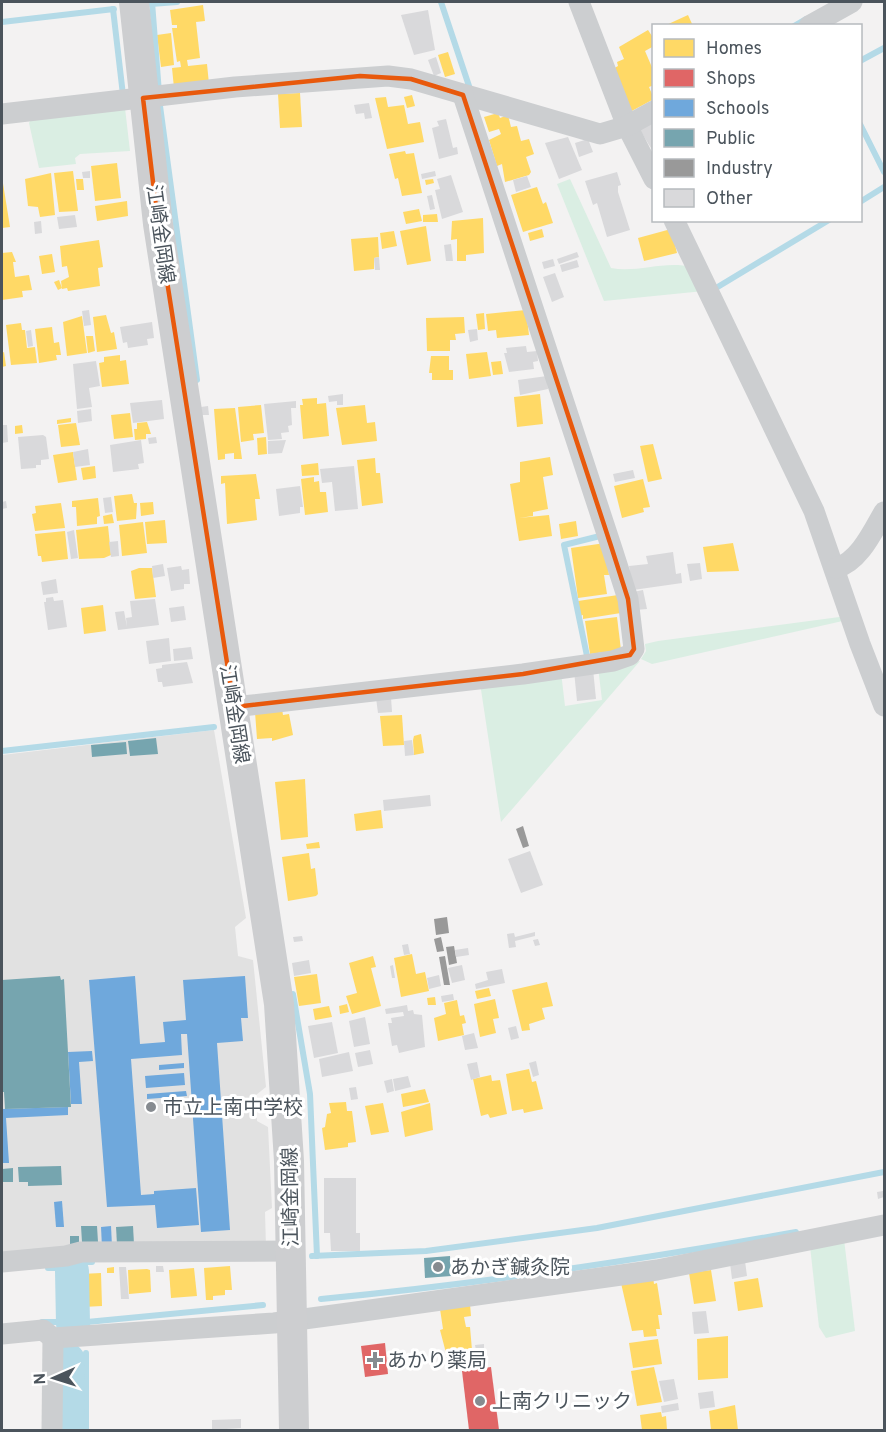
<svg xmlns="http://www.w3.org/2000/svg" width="886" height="1432" font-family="Overpass,'Noto Sans JP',sans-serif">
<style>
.education{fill:#e1e1e1}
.green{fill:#daeee3}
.homes{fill:#ffd966}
.shops{fill:#e06666}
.schools{fill:#6fa8dc}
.public{fill:#76a5af}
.industry{fill:#999}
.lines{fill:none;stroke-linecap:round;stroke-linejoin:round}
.stream{stroke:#b4dae7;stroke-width:6}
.river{stroke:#b4dae7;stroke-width:34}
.building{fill:#d9d9db}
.street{stroke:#ccced0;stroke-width:21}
.secondary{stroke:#cdced0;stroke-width:30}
.marked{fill:none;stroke:#e8590c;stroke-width:4.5;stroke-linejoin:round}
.poi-dot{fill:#868b90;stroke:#fff;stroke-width:2}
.labels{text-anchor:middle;stroke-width:6;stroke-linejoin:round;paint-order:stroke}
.street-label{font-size:20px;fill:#4b545c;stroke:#fff}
.poi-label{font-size:20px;fill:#4b545c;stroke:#fff;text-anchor:start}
</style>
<rect width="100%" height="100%" fill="#f3f2f2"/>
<path class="education" d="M214,730l32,188 -11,9 3,29 15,4 13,127 -10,8 1,26 11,6 4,81 -7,4 1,35 -264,10v-502z"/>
<g class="green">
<path d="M125,108l5,43 -50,3 -5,4 1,6 -37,4 -10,-45 3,-6z"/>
<path d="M570,179l41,89c27,5 53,-8 81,-1l12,24 -100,10 -47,-117z"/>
<path d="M847,616v4l-195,44 -11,-5 5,-8 -1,-7 13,-3z"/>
<path d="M640,661l-139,161 -21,-139 81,-11 4,34 37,-6 -4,-33z"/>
<path d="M844,1239l11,92 -29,7 -7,-11 -9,-81z"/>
</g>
<g class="homes">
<path d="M203,5l2,16 -9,1 4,36 -13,2 1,6 19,-2 2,20 -35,4 -2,-20 9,-1 -1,-6 -3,1 -5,-34h5v-3h-5l-2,-15z"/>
<path d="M688,15l5,11h-29z"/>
<path d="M648,30l6,9v7l-9,5 9,21v13l-5,2 5,12 -26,14 -17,-43 7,-4 -1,-4 7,-3 -5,-12z"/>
<path d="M171,33l3,32 -13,2 -4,-32z"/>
<path d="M448,52l7,22 -10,3 -7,-22z"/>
<path d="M300,93l2,34 -22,1 -2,-34z"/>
<path d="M412,95l3,11 -8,2 -3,-11z"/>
<path d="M386,97l2,10 16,-2 4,19 12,-2 4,20 -37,7 -12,-51z"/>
<path d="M498,113l2,5 8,-3 3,12 6,-1 4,15 8,-2 5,15 -8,3 5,15 -2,3 -24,7 -3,-18 -5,2 -8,-26 12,-6 -2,-5 -10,3 -5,-15z"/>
<path d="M405,151l1,3 8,-1 8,40 -20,3 -4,-18 -3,1 -6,-25z"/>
<path d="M117,163l4,35 -26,3 -4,-35z"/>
<path d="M73,171l5,40 -19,1 -5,-39z"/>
<path d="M51,173l4,42 -15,2 -2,-10 -10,-1 -3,-27z"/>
<path d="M2,177l8,50 -8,1z"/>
<path d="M76,179h7l1,11h-7z"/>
<path d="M433,179l1,4 -8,2 -1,-5z"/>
<path d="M537,187l6,17 3,-2 7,21 -30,9 -12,-37z"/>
<path d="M127,201l1,15 -31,5 -2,-15z"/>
<path d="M419,209l3,12 -16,3 -3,-12z"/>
<path d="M437,214l1,8h-15v-7z"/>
<path d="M483,218l1,35 -18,2v6h-9v-22l-6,1 1,-19z"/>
<path d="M426,226l5,35 -24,4 -7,-34z"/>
<path d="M542,229l2,8 -14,4 -2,-8z"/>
<path d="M671,229l6,24 -33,8 -6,-23z"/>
<path d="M394,231l3,15 -15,3 -2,-16z"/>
<path d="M378,237l1,20 -5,1v11l-20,2 -3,-32z"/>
<path d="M99,240l4,27 -5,1 2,18 -32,5 -1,-3 -5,1 -1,-8 8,-4 -2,-11 -5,1 -2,-21z"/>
<path d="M12,252l4,10h-3l2,15 14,-2 3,15 -10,1 1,6 -21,3v-47z"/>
<path d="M52,254l3,18 -13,2 -3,-18z"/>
<path d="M59,280l3,8 -4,2 -4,-8z"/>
<path d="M526,310l3,25 -32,3 -1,-8 -8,1 -2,-17z"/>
<path d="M484,313l1,16 -7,1 -2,-16z"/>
<path d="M106,315l5,18 3,-1 3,17 -20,3 -4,-35z"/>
<path d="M82,316l5,37 -20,3 -4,-34z"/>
<path d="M464,317l1,16 -10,1 1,6h-6v11h-23l-1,-33z"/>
<path d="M21,323l1,7h3l2,18 8,-1 2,16 -26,2 -5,-40z"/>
<path d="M52,327l2,16 5,-1 2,13h-5l1,5 -18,3 -4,-34z"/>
<path d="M86,336h7l2,15 -7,2z"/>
<path d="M4,352l2,14 -4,1v-14z"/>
<path d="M487,352l4,24 -22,3 -3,-25z"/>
<path d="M120,355v6l6,-1 3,24 -27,3 -3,-24 5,-1v-5z"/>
<path d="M431,356h18v14h4v10h-21v-7h-3z"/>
<path d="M501,361l2,13 -10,1 -2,-13z"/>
<path d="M540,394l3,30 -26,3 -3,-30z"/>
<path d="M317,398v6l9,-1 3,33 -26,3 -3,-34h3l-1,-6z"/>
<path d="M261,405l3,28 -11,1 1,6 -13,2 -3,-35z"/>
<path d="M365,405l2,18 8,-1 2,19 -35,4 -6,-37z"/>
<path d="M235,408l7,51h-8v-6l-9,1v5l-7,1 -4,-51z"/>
<path d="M130,413l3,24 -19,2 -3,-24z"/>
<path d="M71,418v4l-14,2v-4z"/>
<path d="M147,422l4,12h-5v5l-11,1 -1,-11h3v-6z"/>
<path d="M76,423l4,22 -19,2 -3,-22z"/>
<path d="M22,425l1,8 -8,1v-8z"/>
<path d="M266,437l1,17 -9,1 -1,-17z"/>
<path d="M653,444l9,35 -14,3 -8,-36z"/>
<path d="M73,452l4,28 -19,3 -5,-28z"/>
<path d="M550,457l3,18 -10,2 5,32 -15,3v4l-14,2 30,-3 3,21 -33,5 -9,-57 10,-2v-20z"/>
<path d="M375,458l1,15h4l3,30 -21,3 -5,-46z"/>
<path d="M318,463l1,12 -17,1 -1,-11z"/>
<path d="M95,466l1,12 -13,2 -2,-12z"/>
<path d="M256,474l4,25h-5l2,21 -30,4 -2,-41 -4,1v-8z"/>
<path d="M314,477v5l5,-1 1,11h6l2,20 -23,3 -4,-36z"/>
<path d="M643,479l7,28 -7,1 1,4 -22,6 -8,-32z"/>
<path d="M132,494l2,9h3l-1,16 -19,2 -3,-25z"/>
<path d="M98,498l2,18 -3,1v7l-20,2 -1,-19h-4v-6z"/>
<path d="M153,502l1,12 -13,2 -1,-13z"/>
<path d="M61,503l4,25 -30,3 -3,-17 4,-1 -1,-7z"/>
<path d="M112,514l2,9 -10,1 -1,-8z"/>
<path d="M165,520l2,23 -20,1 -2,-22z"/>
<path d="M576,521l2,15 -17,3 -2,-15z"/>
<path d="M143,522l4,31 -25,3 -3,-31z"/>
<path d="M108,526l3,29 -7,3 -25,1 -3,-29z"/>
<path d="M65,531l3,28 -26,3 -1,-6h-3l-3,-22z"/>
<path d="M605,543l4,32h-5l3,19 -29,4 -7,-50z"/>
<path d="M733,543l6,28 -32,1 -4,-25z"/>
<path d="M139,568h13l4,29 -21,2 -4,-28z"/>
<path d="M618,595l3,18 -38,6v-4l-3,1 -2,-15z"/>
<path d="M103,605l3,26 -22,3 -3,-26z"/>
<path d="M617,617l4,33 -31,4 -5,-33z"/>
<path d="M282,709l1,6 6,-1 4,21 -21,6v-3l-15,1 -2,-27z"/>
<path d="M402,715l2,30 -21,1 -3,-30z"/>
<path d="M421,734l3,19 -10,2 -1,-15 1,-4z"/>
<path d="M305,779l3,58 -27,3 -6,-58z"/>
<path d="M381,810l2,18 -27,3 -2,-17z"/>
<path d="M319,842l1,6 -13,1 -1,-5z"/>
<path d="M309,853l2,16 4,-1 3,26 -2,2 -28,5 -6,-44z"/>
<path d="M412,954l4,20 9,-2 4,19 -28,6 -7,-39z"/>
<path d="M373,956l3,11 -5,1 10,38 -29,8 -6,-18 11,-3 -8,-30z"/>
<path d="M317,974l4,29 -22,3 -5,-29z"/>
<path d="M547,982l6,24 -11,2 3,11 -16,5 1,6 -8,1 -10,-41z"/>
<path d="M489,988l2,8 -14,3 -2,-8z"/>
<path d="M435,997l1,8h-8l-1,-7z"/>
<path d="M495,999l4,19 -6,1 3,14 -16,4 -6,-33z"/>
<path d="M457,1000l3,16 4,-1 2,8 -4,1 2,11 -26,6 -4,-23 12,-4 -2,-11z"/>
<path d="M347,1004l2,8 -9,2 -1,-8z"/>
<path d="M329,1006l3,11 -17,3 -2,-11z"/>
<path d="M529,1069l3,13 4,-1 7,28 -19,4 -1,-4 -11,2 -6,-37z"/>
<path d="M491,1075l1,6 8,-1 7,34 -17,4 -2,-4 -7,2 -8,-37z"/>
<path d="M425,1089l4,13 -26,5 -2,-13z"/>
<path d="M346,1102l1,9h5l4,31 -8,1v4l-23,3 -3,-22 3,-1 2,-13 4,-1 -2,-10z"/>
<path d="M383,1103l6,29 -18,3 -6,-29z"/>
<path d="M430,1103l3,27 -28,7 -4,-25z"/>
<path d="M230,1266l2,24h-7v5l-12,1v4h-7l-2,-32z"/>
<path d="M114,1267v6h-7v-5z"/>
<path d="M194,1268l3,28 -26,2 -2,-28z"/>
<path d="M147,1269l3,1 1,22 -22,2 -1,-24z"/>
<path d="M711,1270l5,31 -22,3 -5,-31z"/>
<path d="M101,1273l1,33 -19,1 -2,-33z"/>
<path d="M653,1277l1,7 3,-1 5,32h-4l2,14h-4l1,7 -13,1 -1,-7 -11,1 -11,-48z"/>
<path d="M758,1278l5,29 -25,4 -4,-29z"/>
<path d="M470,1304l1,12 -7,1 2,10h4l2,23 -26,3 -6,-23 3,-1 -3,-20z"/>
<path d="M728,1336v42l-30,2 -1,-41z"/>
<path d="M658,1339l4,25 -29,4 -4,-25z"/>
<path d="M654,1367l8,35 -25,4 -6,-35z"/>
<path d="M735,1405l3,25h-27l-2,-19z"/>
<path d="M661,1412l1,5 4,-1 1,14h-25l-2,-15z"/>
</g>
<g class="shops">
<path d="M385,1343l3,31 -23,3 -4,-31z"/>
<path d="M491,1367l8,63h-30l-7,-59z"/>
</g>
<g class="schools">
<path d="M135,976l5,68 25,-2 -2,-20 23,-2 -3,-40 62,-4 3,42h-7l2,23 -26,2 13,187 -29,2 -14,-198h-6l1,21 -51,4 10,136 13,-1v-3l42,-3 3,37 -42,3 -2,-23 -48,2 -18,-227z"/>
<path d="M92,1051l1,10 -14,1 3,42h-11l-3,-52z"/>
<path d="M184,1063v5l-25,2v-5z"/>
<path d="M184,1073l1,12 -39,3 -1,-12z"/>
<path d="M186,1091l1,5 -40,3v-5z"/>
<path d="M68,1107v8l-62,3 3,45h-7v-54z"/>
<path d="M62,1201l2,26h-8l-2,-25z"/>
<path d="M111,1226l1,20 -10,1 -1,-20z"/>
</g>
<g class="public">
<path d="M156,738l2,16 -28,2 -2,-15z"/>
<path d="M126,742l1,12 -35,3 -1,-12z"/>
<path d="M60,976l1,4 3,-1 7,128 -66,2 -1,-17h-2v-112z"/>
<path d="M61,1166l1,19 -34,1v-4h-9l-1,-15z"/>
<path d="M13,1168v14h-11v-13z"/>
<path d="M81,1226h16l1,16h-16z"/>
<path d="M133,1226l1,18h-17l-1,-17z"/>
<rect x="70" y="1236" width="9" height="9"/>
<path d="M450,1256l1,20 -26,2 -1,-20z"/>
</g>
<g class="industry">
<path d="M523,826l6,20 -6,2 -7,-19z"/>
<path d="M447,917l2,16 -13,2 -2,-16z"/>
<path d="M441,937l3,14 -7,1 -3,-13z"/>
<path d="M454,946l3,17 -8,2 -3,-18z"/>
<path d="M445,956l5,29h-6l-5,-28z"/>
</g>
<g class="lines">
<g class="stream">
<path d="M152,2l8,104 37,274"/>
<path d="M441,2l30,90"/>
<path d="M151,4l26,-2"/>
<path d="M113,9l10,86"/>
<path d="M2,22l112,-13"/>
<path d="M794,26l12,-7"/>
<path d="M860,61l24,-13"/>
<path d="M860,124l24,48"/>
<path d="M860,202l24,-15"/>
<path d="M716,288l113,-68"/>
<path d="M587,656l-23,-111 36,-9"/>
<path d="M2,751l212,-24"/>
<path d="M293,994l17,100 7,162"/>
<path d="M312,1256l114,-5 171,-23 287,-56"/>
<path d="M48,1268h16l8,3 14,-9h6"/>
<path d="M321,1299c160,-15 317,-39 475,-67"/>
<path d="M42,1322h45l176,-17"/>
<path d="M86,1430v-77"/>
</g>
<g class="river">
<path d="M72,1271l1,53"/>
<path d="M67,1430l1,-70"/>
</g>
</g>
<g class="building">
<path d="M428,10l7,40 -21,5 -13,-40z"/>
<path d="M436,57l5,16 -7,3 -6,-16z"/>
<path d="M369,103l3,15 -7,1 -1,-6 -8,1 -2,-9z"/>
<path d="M446,119l7,29 4,-1 1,7 -19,5 -7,-31 7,-2 -2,-5z"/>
<path d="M654,121v32l-16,-26z"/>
<path d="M568,137l14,33 -23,9 -14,-36z"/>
<path d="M588,139l5,13 -14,5 -4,-14z"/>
<path d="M90,171v7h-7l-1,-6z"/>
<path d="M435,171l1,5 -14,3 -1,-5z"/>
<path d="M617,172l4,13 -3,1v6l12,38 -23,7 -10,-34 -4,2 -8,-24z"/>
<path d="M451,175l12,37 -21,7 -7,-29 5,-1 -3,-10z"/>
<path d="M527,176l4,11 -15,5 -3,-12z"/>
<path d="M432,195l3,14 -5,1 -3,-14z"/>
<path d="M75,215l2,12 -18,2 -2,-12z"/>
<path d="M41,221l1,12 -7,1 -1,-12z"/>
<path d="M451,244l2,17h-7l-2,-16z"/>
<path d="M577,252l2,5 -20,7 -2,-5z"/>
<path d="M379,257l1,13h-5l-1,-12z"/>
<path d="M553,259l2,7 -11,3 -2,-7z"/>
<path d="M577,260l2,7 -17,5 -2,-7z"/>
<path d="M555,273l9,24 -12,5 -9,-25z"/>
<path d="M89,310l2,15 -7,1 -2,-15z"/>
<path d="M152,322l2,16 -7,1 1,6 -20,3 -1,-6 -4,1 -3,-16z"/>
<path d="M477,329l1,11 -8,2 -2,-12z"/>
<path d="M31,330l2,16 -5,1 -2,-16z"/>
<path d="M526,346l1,6 10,-1 1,10 -5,1 1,7 -25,3 -5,-19h3l-1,-5z"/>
<path d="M96,361l4,25 -11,2 3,19 -15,2 -4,-45z"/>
<path d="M547,376l1,13 -28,6 -2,-15z"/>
<path d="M343,394v11h-6v-4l-8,1 -1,-6z"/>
<path d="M162,400l2,19 -31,4 -3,-20z"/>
<path d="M296,401v7h-5l1,17 -4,1 1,6 -8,1 1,6 -14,1 -4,-36z"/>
<path d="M208,406l1,9h-7l-1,-8z"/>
<path d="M91,409l1,12 -14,2 -1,-12z"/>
<path d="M2,425h5l1,17 -6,1z"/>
<path d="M43,435l3,2 3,22 -8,1v5h-5v3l-15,1 -3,-32z"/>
<path d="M156,437l1,6 -8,1 -1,-6z"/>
<path d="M141,440l3,23 -6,1 1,5 -26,3 -3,-27z"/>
<path d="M286,440l-4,13 -14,1v-13z"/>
<path d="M88,449l2,16 -15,2 -2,-15z"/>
<path d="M354,466l4,43 -23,2 -3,-29 -10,1 -2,-14z"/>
<path d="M633,470l2,8 -20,4 -2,-8z"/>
<path d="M300,486l3,21h-3v6l-21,3 -3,-27z"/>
<path d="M111,497l2,15 -8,1 -2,-15z"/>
<path d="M6,501l1,7 -5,1v-7z"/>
<path d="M74,530l4,28 -7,1 -4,-27z"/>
<path d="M118,541l1,15 -8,1 -2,-15z"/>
<path d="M673,552l3,22 5,-1 1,10 -49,7 -4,-24 19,-2 -2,-8z"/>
<path d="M700,563l2,16 -12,2 -3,-17z"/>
<path d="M163,564l2,12 -12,2 -1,-12z"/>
<path d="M181,566l1,4 7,-1 1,15h-6v5l-13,2 -4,-23z"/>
<path d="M56,579l2,14 -15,2 -2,-13z"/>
<path d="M643,590l4,19 -11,1 -3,-18z"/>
<path d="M53,597l1,4 9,-1 4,27 -19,3 -4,-28h2v-4z"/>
<path d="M155,599l4,26 -41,5 -3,-18 9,-1 3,16 -1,-9 6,-1 -2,-16z"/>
<path d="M184,606l2,14 -15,2 -2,-14z"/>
<path d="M169,638l2,23 -22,3 -3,-23z"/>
<path d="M191,647l2,12 -19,2 -1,-12z"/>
<path d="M187,662l6,21 -30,4 -1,-5h-4l-2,-13 6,-1v-3z"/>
<path d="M593,669l3,30 -19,2 -3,-30z"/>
<path d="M391,697l1,15 -14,1 -2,-15z"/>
<path d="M412,740l2,15 -9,1 -1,-15z"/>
<path d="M430,795l1,11 -47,5 -1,-11z"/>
<path d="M530,851l13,34 -22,8 -13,-34z"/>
<path d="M535,932v4l-20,5 1,6 -7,1 -2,-14 7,-1 1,4z"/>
<path d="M302,936l1,5 -9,1 -1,-5z"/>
<path d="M538,939l2,6 -5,1 -2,-6z"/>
<path d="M408,944l2,10 -6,1 -2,-10z"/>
<path d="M468,948l1,7 -13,2 -1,-7z"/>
<path d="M309,960l2,13 -17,3 -2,-13z"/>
<path d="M393,965l2,13h-3l-2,-12z"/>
<path d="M462,965l3,15 -13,3 -4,-15z"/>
<path d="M502,969l3,14 -29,6 -1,-5 13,-4 -2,-8z"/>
<path d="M439,975l2,11 -12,3 -2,-11z"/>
<path d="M453,994l1,6 -12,2 -1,-6z"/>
<path d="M407,1005l1,6 5,-1 1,4 8,1 3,32 -26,6 -2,-8 -5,1 -4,-23h4l-1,-5 13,-2 -1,-4 -17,2 -1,-5z"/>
<path d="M365,1017l5,27 -16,3 -5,-26z"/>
<path d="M332,1022l6,31 -24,5 -6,-32z"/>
<path d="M516,1026l3,12 -8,2 -3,-12z"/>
<path d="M474,1033l4,15 -13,2 -3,-14z"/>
<path d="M370,1050l3,14 -15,3 -3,-14z"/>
<path d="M349,1052l4,19 -31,6 -3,-18z"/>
<path d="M536,1061l3,14 -6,2 -4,-14z"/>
<path d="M477,1062l3,15 -9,3 -4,-16z"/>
<path d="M408,1076l3,11 -16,4 -2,-12z"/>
<path d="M392,1079l2,12 -7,2 -3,-12z"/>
<path d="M356,1087l2,12 -7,1 -2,-12z"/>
<path d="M324,1178h32v55h4v18h-29l-1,-18h-6z"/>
<path d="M883,1191l1,6 -6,2 -1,-7z"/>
<path d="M745,1261l2,15 -15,3 -2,-16z"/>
<path d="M156,1266h7l1,6h-8z"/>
<path d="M119,1267h7l3,32h-8z"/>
<path d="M706,1311l3,22 -15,1 -2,-22z"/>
<path d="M484,1344v5l-8,1 -1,-5z"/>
<path d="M486,1351v5l-10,1 -1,-5z"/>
<path d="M458,1355v5l-9,1 -1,-5z"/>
<path d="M674,1379l4,20 -14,3 -5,-21z"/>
<path d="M713,1391l2,16 -15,2 -2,-16z"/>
<path d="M678,1403l1,7 -17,3 -1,-7z"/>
<path d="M241,1419v9l-29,2v-10z"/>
</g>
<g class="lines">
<g class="street">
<path d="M579,2l48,124 27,53"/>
<path d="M809,26l43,-24"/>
<path d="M2,114l233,-27 153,-11 23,3 189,55 27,-8 27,-15"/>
<path d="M674,220l140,291 46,133 24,62"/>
<path d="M836,568c23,-6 37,-37 48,-56"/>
<path d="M234,707l289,-33 90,-13 17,-6 4,-6 -6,-50 -16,-50 -149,-454"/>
<path d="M2,1262l64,-6 15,-4 210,-1"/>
<path d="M2,1334l41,-4 10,8 221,-15 82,-11 301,-42 227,-45"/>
<path d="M52,1430l1,-92"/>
</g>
<path class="secondary" d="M134,2l24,222 121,780 10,157 5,269"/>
</g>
<path class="marked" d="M360,76l51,3 52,16 149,454 16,50 6,50 -4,6 -107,19 -289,33 -76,-483 -15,-126z"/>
<g class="poi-dot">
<circle cx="151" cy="1107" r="6"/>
<circle cx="438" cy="1267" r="6"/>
<path d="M372 1351h6v6h6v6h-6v6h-6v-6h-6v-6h6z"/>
<circle cx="480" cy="1401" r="6"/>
</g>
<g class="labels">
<g class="street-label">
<text transform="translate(161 234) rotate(82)" y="7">江崎金岡線</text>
<text transform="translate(235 714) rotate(81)" y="7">江崎金岡線</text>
<text transform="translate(290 1197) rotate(-91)" y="7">江崎金岡線</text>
</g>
<g class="poi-label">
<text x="163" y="1114">市立上南中学校</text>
<text x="450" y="1274">あかぎ鍼灸院</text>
<text x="387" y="1367">あかり薬局</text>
<text x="492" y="1408">上南クリニック</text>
</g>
</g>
<rect width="886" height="1432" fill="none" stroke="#4b545c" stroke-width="6"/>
<rect x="652" y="24" width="210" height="198" fill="#ffffff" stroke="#b7bbbe" stroke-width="1.5"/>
<rect x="664" y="39" width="30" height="18" fill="#ffd966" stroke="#b7bbbe" stroke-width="1.5"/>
<text x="706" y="54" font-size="18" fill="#4b545c">Homes</text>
<rect x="664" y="69" width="30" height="18" fill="#e06666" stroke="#b7bbbe" stroke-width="1.5"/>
<text x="706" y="84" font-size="18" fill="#4b545c">Shops</text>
<rect x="664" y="99" width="30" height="18" fill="#6fa8dc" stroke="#b7bbbe" stroke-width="1.5"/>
<text x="706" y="114" font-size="18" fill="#4b545c">Schools</text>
<rect x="664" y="129" width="30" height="18" fill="#76a5af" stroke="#b7bbbe" stroke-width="1.5"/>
<text x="706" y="144" font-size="18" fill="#4b545c">Public</text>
<rect x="664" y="159" width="30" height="18" fill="#999999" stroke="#b7bbbe" stroke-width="1.5"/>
<text x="706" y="174" font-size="18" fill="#4b545c">Industry</text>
<rect x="664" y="189" width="30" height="18" fill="#d9d9db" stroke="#b7bbbe" stroke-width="1.5"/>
<text x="706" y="204" font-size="18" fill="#4b545c">Other</text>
<g transform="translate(54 1378) rotate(267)" stroke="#ffffff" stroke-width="4.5" paint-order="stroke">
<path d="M0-4.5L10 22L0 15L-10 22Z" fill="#4b545c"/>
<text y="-9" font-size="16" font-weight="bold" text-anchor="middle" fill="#4b545c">N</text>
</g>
</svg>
